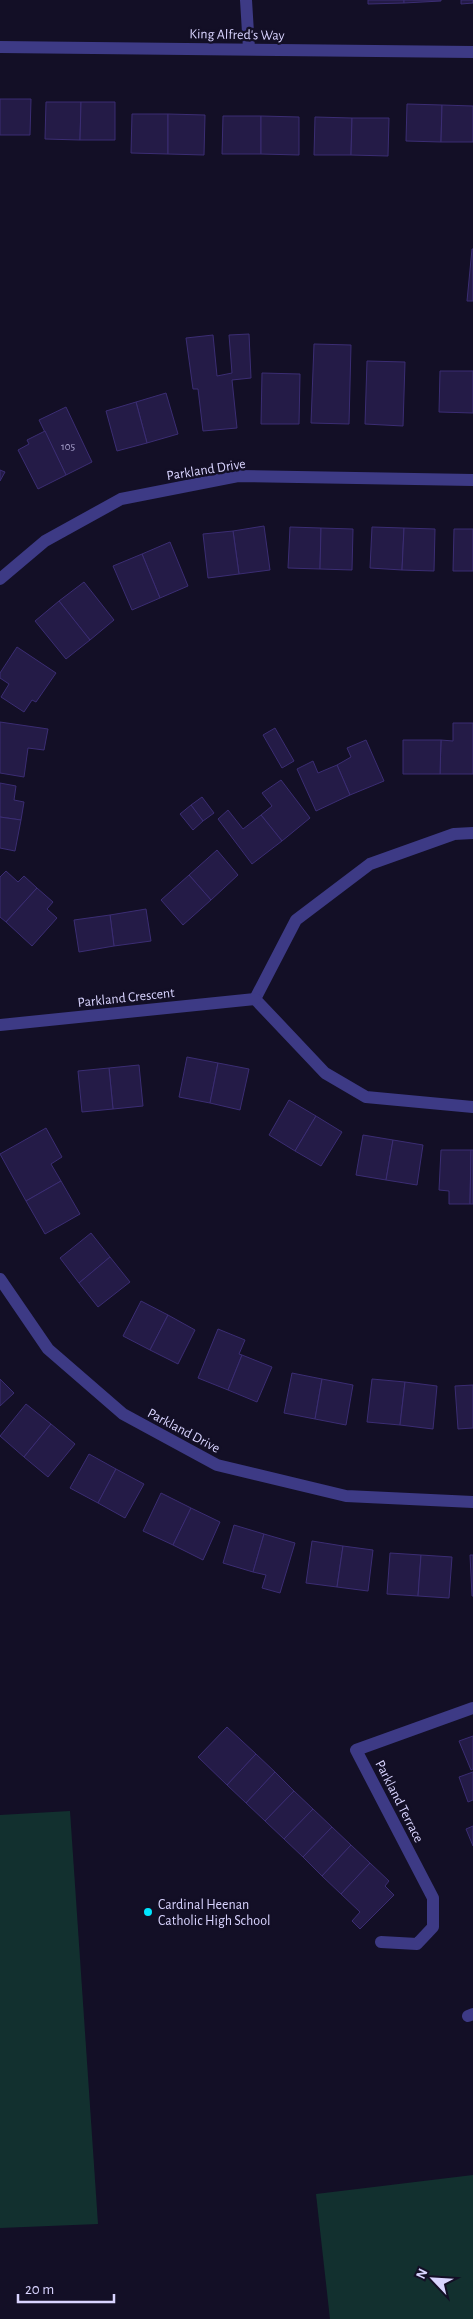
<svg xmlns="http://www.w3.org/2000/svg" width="473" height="2319" font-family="'Alegreya Sans',sans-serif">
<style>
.green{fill:#12302f}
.building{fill:#241b47;stroke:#3b2d73}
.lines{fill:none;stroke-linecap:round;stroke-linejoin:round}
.lane{stroke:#3d3a85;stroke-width:12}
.street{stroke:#3d3a85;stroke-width:12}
.poi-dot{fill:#00e5ff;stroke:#130f26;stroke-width:2}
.labels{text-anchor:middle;stroke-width:5;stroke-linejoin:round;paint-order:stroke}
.number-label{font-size:11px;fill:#aca6d1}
.street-label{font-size:14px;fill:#d9d4ff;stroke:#130f26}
.poi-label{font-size:14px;fill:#d9d4ff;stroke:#130f26;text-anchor:start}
</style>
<rect width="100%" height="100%" fill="#130f26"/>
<g class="green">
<path d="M70,1811l28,413 -98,4v-413z"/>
<path d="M473,2175v144h-143l-14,-125z"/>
</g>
<g class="building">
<path d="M368,0h36v3l-36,1z"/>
<path d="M404,0h37v1l-37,2z"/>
<path d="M461,0h12v3l-12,1z"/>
<path d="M0,99h31l-1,36h-30z"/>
<path d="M46,102h35l-1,38 -35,-1z"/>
<path d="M81,102h34v38h-35z"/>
<path d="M407,104l35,1 -1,37 -35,-1z"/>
<path d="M442,105l31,1v36h-32z"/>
<path d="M132,114h36v40l-37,-1z"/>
<path d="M168,114l37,1 -1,40 -36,-1z"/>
<path d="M223,116h38v38h-39z"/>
<path d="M261,116l38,1v38l-38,-1z"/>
<path d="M315,117l37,1 -1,37h-37z"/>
<path d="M352,118h37l-1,38 -37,-1z"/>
<path d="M472,249h1v52h-6z"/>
<path d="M249,334l2,44 -19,2 5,48 -34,3 -5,-42h-5l-7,-51 27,-3 4,41 15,-3 -3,-38z"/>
<path d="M314,344l37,1 -2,79 -38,-1z"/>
<path d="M367,361l38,1 -2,64 -38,-2z"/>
<path d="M440,371h33v42l-34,-1z"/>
<path d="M262,373l38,1 -1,50h-38z"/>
<path d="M166,393l12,41 -31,9 -11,-41z"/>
<path d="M136,402l11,41 -30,8 -11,-40z"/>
<path d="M66,407l26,55 -26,13 -27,-55z"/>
<path d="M45,431l21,44 -28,14 -20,-39 11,-6 -2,-4z"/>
<path d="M0,470l5,2 -5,9z"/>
<path d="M264,526l6,44 -31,4 -6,-43z"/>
<path d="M290,527l31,1 -1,41 -32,-1z"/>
<path d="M372,527l32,1 -2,42 -32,-2z"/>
<path d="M321,528l32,1 -1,41 -32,-1z"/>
<path d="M404,528l31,1 -1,42 -32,-1z"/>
<path d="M454,529h19v42h-20z"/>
<path d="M233,531l6,43 -31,4 -5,-44z"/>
<path d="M170,542l18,44 -28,12 -18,-44z"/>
<path d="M142,554l18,44 -28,12 -19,-44z"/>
<path d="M84,582l30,38 -24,20 -31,-39z"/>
<path d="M59,601l31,39 -24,19 -31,-38z"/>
<path d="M17,647l39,26 -20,29 -4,-2 -8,12 -23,-15 8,-13 -9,-6v-5z"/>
<path d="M0,722l48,7 -4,21 -16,-2 -4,29 -24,-4z"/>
<path d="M453,723h20v51h-33l1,-34 12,1z"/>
<path d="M275,728l19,33 -12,7 -19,-33z"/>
<path d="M366,740l18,41 -34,14 -13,-30 14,-8 -4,-9z"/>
<path d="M403,740h38l-1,34h-37z"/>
<path d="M313,761l5,12 19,-8 13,30 -34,16 -19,-42z"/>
<path d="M281,780l29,38 -28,23 -21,-26 11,-9 -10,-13z"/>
<path d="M0,783l16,3 -2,14 10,2 -3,18 -21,-3z"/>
<path d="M202,797l12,16 -11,8 -12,-16z"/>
<path d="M191,805l12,16 -10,9 -13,-16z"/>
<path d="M228,810l15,19 18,-14 21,26 -30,23 -34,-45z"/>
<path d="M0,817l21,3 -6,31 -15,-3z"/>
<path d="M217,850l21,25 -27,25 -22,-25z"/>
<path d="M6,871l12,11 6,-6 13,12 -31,34 -6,-5v-40z"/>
<path d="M189,875l22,25 -28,25 -22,-25z"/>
<path d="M37,888l16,14 -6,7 10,9 -25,28 -26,-24z"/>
<path d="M146,909l5,32 -37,5 -4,-31z"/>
<path d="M110,915l4,31 -35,6 -5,-32z"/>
<path d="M187,1057l31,6 -8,40 -31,-6z"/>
<path d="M218,1063l31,6 -9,41 -30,-7z"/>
<path d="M139,1065l4,41 -30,3 -4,-41z"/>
<path d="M109,1068l4,41 -31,3 -4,-41z"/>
<path d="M289,1100l27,16 -21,35 -26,-16z"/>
<path d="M316,1116l26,16 -21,34 -26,-15z"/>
<path d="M46,1128l16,29 -11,7 10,17 -35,20 -26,-47z"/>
<path d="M363,1135l30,5 -7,40 -30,-5z"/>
<path d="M393,1140l30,5 -6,40 -31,-5z"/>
<path d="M441,1150h30l-1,54h-21v-13l-10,-1z"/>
<path d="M471,1150h2v54h-3z"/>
<path d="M61,1181l19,33 -35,20 -19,-33z"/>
<path d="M91,1233l19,24 -31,26 -19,-25z"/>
<path d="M110,1257l20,25 -32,25 -19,-24z"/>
<path d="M141,1301l27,14 -18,35 -27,-14z"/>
<path d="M168,1315l27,15 -17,34 -28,-14z"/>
<path d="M218,1329l27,11 -6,14 3,1 -14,35 -30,-12z"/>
<path d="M242,1355l30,12 -15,35 -29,-12z"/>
<path d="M292,1373l30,6 -7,40 -31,-6z"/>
<path d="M0,1379l14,14 -14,13z"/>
<path d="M322,1379l31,6 -7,40 -31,-6z"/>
<path d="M372,1379l33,3 -5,43 -33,-3z"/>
<path d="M405,1382l32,4 -4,43 -33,-4z"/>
<path d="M473,1385v43l-15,1 -3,-43z"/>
<path d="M26,1404l25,20 -27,33 -24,-21z"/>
<path d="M51,1424l24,20 -27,33 -24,-20z"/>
<path d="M89,1454l27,15 -18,34 -28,-15z"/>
<path d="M116,1469l28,15 -19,34 -27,-15z"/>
<path d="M161,1493l30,15 -18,37 -30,-14z"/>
<path d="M191,1508l29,14 -17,38 -30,-15z"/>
<path d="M234,1525l30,9 -11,38 -30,-9z"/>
<path d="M264,1534l31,9 -15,50 -18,-5 4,-13 -13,-3z"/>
<path d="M312,1541l31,5 -6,41 -31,-4z"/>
<path d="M343,1546l30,4 -5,41 -31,-4z"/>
<path d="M390,1553l31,2 -3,41 -31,-2z"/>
<path d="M421,1555l31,2 -3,41 -31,-2z"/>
<path d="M470,1555h3v41h-1z"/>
<path d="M227,1727l29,27 -29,31 -29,-28z"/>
<path d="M473,1736v33l-2,1 -12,-29z"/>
<path d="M256,1754l19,18 -29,31 -19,-18z"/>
<path d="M275,1772l19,19 -29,30 -19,-18z"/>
<path d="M473,1772v28l-5,2 -9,-25z"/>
<path d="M294,1791l19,18 -29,30 -19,-18z"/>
<path d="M313,1809l19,18 -29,30 -19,-18z"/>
<path d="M473,1826v20l-7,-17z"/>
<path d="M332,1827l19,18 -29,31 -19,-19z"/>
<path d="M351,1845l19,18 -29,31 -19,-18z"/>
<path d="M370,1863l19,18 -4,5 9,9 -34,34 -8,-8 8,-9 -19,-18z"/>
</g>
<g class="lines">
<g class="lane">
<path d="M381,1942l36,2 16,-17v-29l-77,-148 117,-42"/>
<path d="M468,2016l5,-2"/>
</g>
<g class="street">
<path d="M246,0l3,49"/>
<path d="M0,47l473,5"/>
<path d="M0,579l45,-38 76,-42 117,-23 235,4"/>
<path d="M255,999l41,-79 74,-56 84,-30 19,-1"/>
<path d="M255,999l70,74 41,24 107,10"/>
<path d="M0,1025l255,-26"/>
<path d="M0,1279l48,70 75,65 94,51 129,31 127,6"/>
</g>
</g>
<circle class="poi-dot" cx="148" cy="1912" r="5"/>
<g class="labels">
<g class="number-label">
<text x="68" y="450">105</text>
</g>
<g class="street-label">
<text transform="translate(237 34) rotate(1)" y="5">King Alfred's Way</text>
<text transform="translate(206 469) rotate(-9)" y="5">Parkland Drive</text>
<text transform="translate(126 997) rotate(-6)" y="5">Parkland Crescent</text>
<text transform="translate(184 1430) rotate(28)" y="5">Parkland Drive</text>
<text transform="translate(400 1801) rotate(63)" y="5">Parkland Terrace</text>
</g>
<g class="poi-label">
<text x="158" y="1909">Cardinal Heenan<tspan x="158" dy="16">Catholic High School</tspan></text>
</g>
</g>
<g transform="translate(433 2279) rotate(295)" stroke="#130f26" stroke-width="4" paint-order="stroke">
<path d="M0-4L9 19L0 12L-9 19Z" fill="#d9d4ff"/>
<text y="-8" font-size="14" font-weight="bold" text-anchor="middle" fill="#d9d4ff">N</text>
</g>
<path d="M18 2294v8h96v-8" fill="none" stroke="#d9d4ff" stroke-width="2.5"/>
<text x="25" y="2294" font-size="15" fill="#d9d4ff" stroke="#130f26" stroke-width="4" paint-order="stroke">20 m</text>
</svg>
